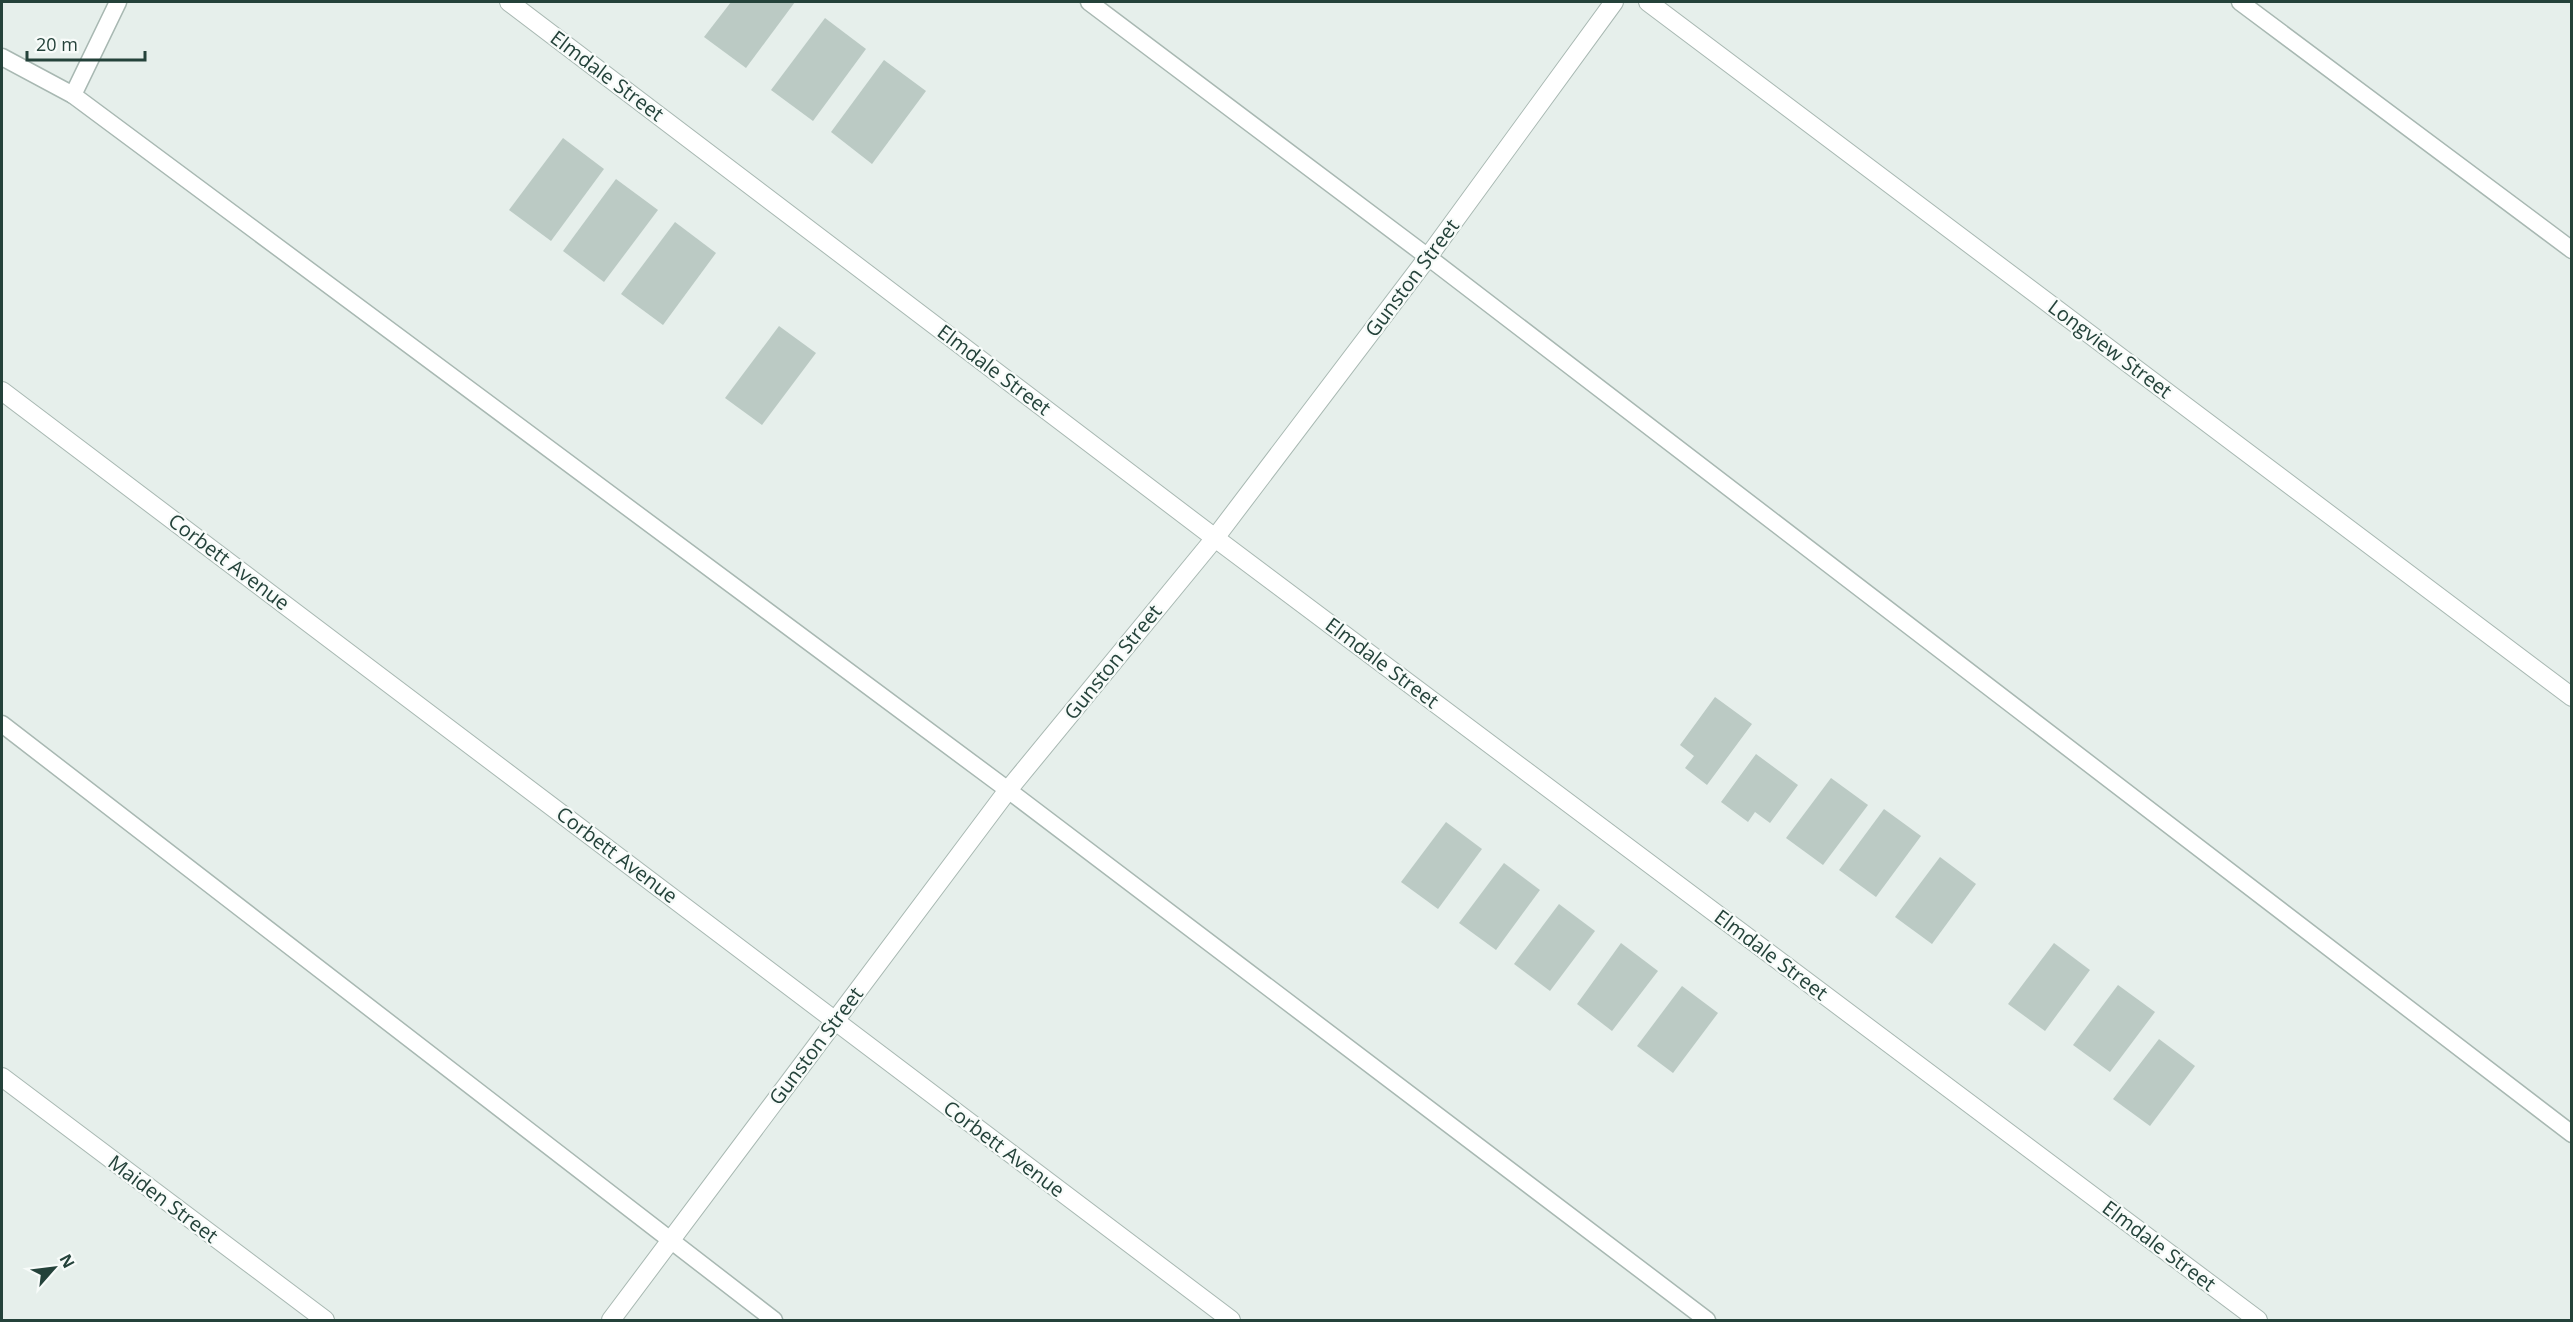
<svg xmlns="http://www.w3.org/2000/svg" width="2573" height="1322" font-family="'Open Sans',sans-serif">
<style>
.building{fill:#bbcac4}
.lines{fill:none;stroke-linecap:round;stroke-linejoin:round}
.lane-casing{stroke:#a8b8b2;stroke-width:19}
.street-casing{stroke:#a8b8b2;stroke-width:20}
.lane{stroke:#fff;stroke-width:16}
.street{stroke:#fff;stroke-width:18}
.labels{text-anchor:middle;stroke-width:4.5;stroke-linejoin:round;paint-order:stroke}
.street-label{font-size:20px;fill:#24423a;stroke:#f7fbf9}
</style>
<rect width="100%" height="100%" fill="#e6efeb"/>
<g class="building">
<path d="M731,2h64l-49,66 -42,-31z"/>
<path d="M825,18l41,31 -53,72 -42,-31z"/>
<path d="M884,60l42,31 -54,73 -41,-32z"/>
<path d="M563,138l41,31 -53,72 -42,-31z"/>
<path d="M616,179l42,31 -54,72 -41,-31z"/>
<path d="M675,222l41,31 -53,72 -42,-31z"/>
<path d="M779,326l37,27 -54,72 -37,-27z"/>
<path d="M1715,697l37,27 -45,61 -22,-17 9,-12 -14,-11z"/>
<path d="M1756,754l42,31 -28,38 -15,-11 -7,10 -27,-20z"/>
<path d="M1831,778l37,27 -45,60 -37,-27z"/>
<path d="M1884,809l37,27 -45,61 -37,-27z"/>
<path d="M1446,822l36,27 -44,60 -37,-27z"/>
<path d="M1940,857l36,27 -44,60 -37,-27z"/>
<path d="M1504,863l36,27 -44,60 -37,-27z"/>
<path d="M1559,904l36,27 -45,60 -36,-27z"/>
<path d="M1621,943l37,28 -46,60 -35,-27z"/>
<path d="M2054,943l36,27 -45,61 -37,-27z"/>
<path d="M2118,985l37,27 -45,60 -37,-27z"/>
<path d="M1682,986l36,27 -45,60 -36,-27z"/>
<path d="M2159,1039l36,27 -45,60 -37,-27z"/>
</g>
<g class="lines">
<defs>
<g id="lane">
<path d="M1089,2l339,255 1144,877"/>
<path d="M2240,2l332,248"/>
<path d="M2,57l71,38 45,-93"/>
<path d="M73,95l935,695 699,530"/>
<path d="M2,724l772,596"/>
</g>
<g id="street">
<path d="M509,2l706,536 1043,782"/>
<path d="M1648,2l924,695"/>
<path d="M2,391l1229,929"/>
<path d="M2,1077l323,243"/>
<path d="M611,1320l397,-530 207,-252 213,-281 186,-255"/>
</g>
</defs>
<use href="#lane" class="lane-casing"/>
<use href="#street" class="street-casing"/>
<use href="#lane" class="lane"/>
<use href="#street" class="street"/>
</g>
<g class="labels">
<g class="street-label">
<text transform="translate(607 76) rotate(37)" y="7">Elmdale Street</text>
<text transform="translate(1412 278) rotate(-53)" y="7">Gunston Street</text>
<text transform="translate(2110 349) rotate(37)" y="7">Longview Street</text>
<text transform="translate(994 370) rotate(37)" y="7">Elmdale Street</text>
<text transform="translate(229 562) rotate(37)" y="7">Corbett Avenue</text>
<text transform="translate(1113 662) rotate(-51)" y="7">Gunston Street</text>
<text transform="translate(1382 663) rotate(37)" y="7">Elmdale Street</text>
<text transform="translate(617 855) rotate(37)" y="7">Corbett Avenue</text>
<text transform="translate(1771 955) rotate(37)" y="7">Elmdale Street</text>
<text transform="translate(816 1046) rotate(-53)" y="7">Gunston Street</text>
<text transform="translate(1004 1149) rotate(37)" y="7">Corbett Avenue</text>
<text transform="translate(163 1199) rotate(37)" y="7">Maiden Street</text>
<text transform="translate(2159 1246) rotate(37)" y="7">Elmdale Street</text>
</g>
</g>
<rect width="2573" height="1322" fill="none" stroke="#24423a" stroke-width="6"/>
<g transform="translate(54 1268) rotate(62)" stroke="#f7fbf9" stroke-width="4.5" paint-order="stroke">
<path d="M0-4.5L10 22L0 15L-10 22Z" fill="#24423a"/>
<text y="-9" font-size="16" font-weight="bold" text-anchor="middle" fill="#24423a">N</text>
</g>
<path d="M27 51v9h118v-9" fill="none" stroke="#24423a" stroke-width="3"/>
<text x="36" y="51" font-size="18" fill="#24423a" stroke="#f7fbf9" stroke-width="4.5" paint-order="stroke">20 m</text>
</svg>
